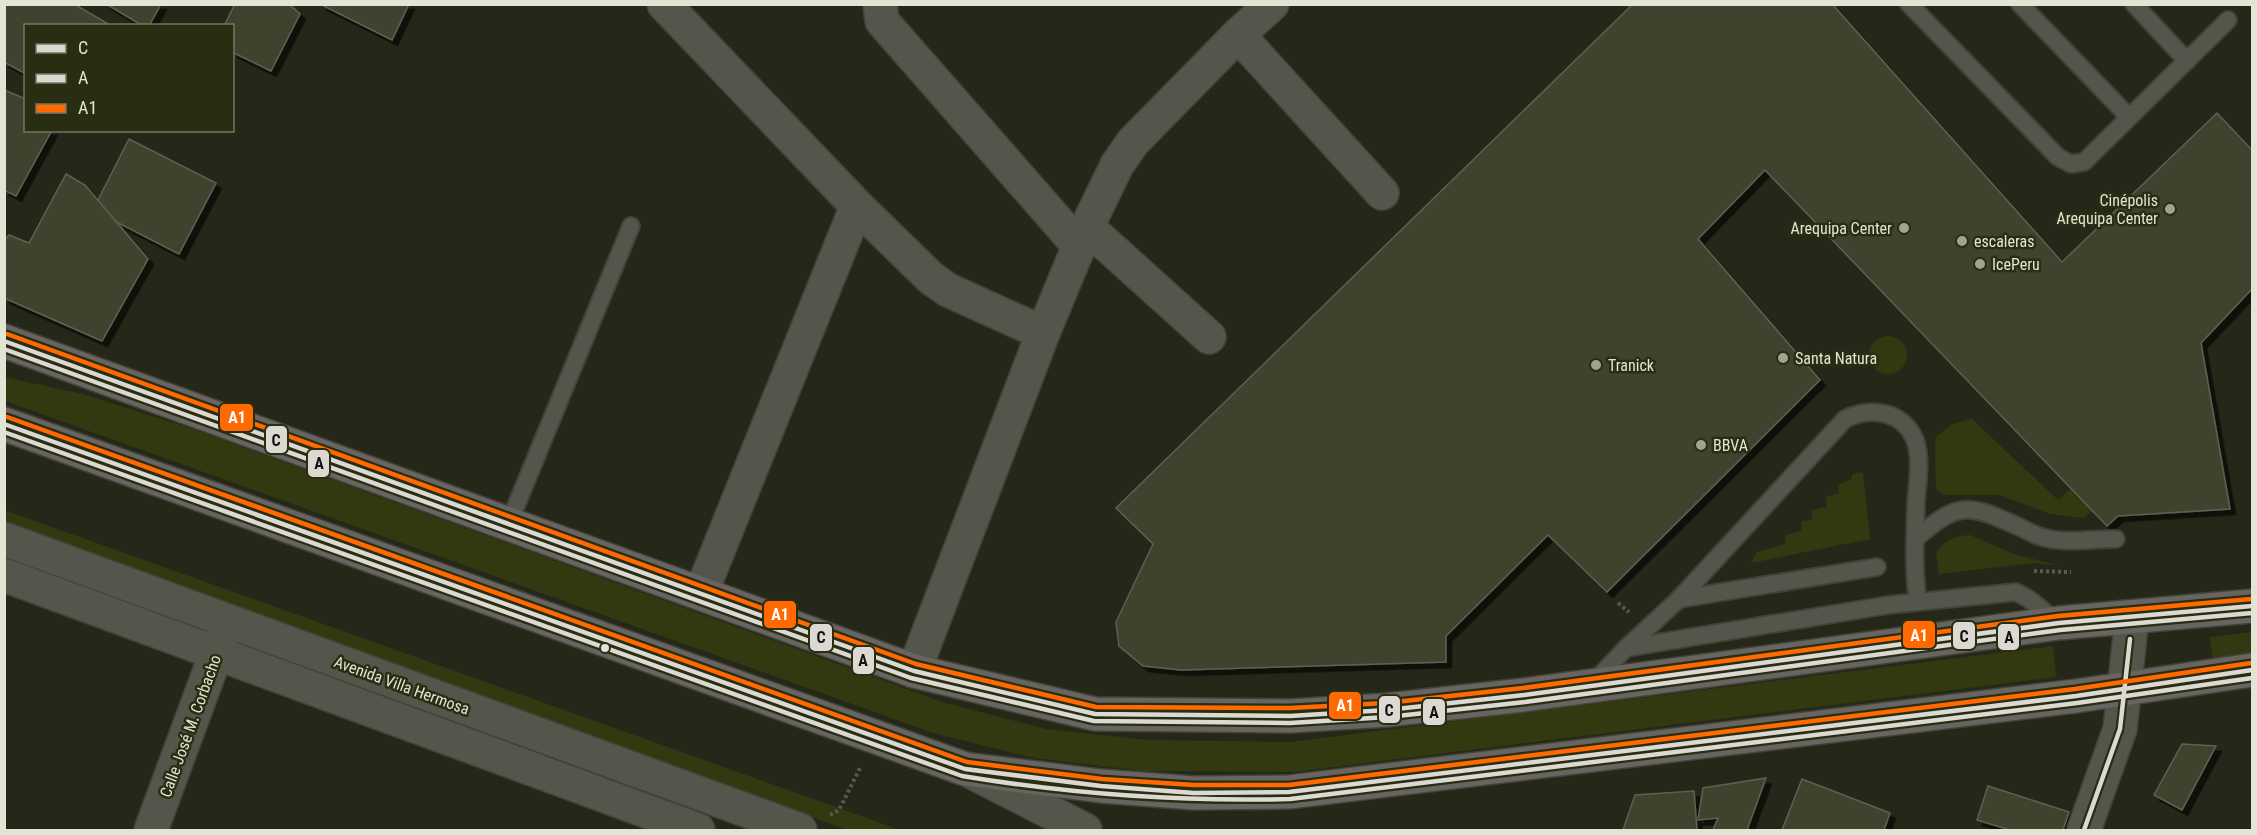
<svg xmlns="http://www.w3.org/2000/svg" width="2257" height="835" font-family="'Roboto Condensed',sans-serif">
<style>
.green{fill:#323911}
.building{fill:#3f432e;stroke:#5d6053;stroke-width:1.5;filter:url(#shadow)}
.lines{fill:none;stroke-linecap:round;stroke-linejoin:round}
.lane-casing{stroke:#404336;stroke-width:20}
.street-casing{stroke:#404336;stroke-width:36}
.secondary-casing{stroke:#404336;stroke-width:36}
.primary-casing{stroke:#404336;stroke-width:36}
.path{stroke:#585a50;stroke-width:4;stroke-dasharray:3 3;stroke-linecap:butt}
.lane{stroke:#53564b;stroke-width:16}
.street{stroke:#53564b;stroke-width:33}
.secondary{stroke:#53564b;stroke-width:33}
.primary{stroke:#686461;stroke-width:33}
.bus-1-casing{stroke:#292e13;stroke-width:9}
.bus-2-casing{stroke:#292e13;stroke-width:9}
.bus-3-casing{stroke:#292e13;stroke-width:9}
.bus-1{stroke:#dbd9d1;stroke-width:4.5}
.bus-2{stroke:#dbd9d1;stroke-width:4.5}
.bus-3{stroke:#ff6900;stroke-width:4.5}
.poi-dot{fill:#9fa393;stroke:#292e13;stroke-width:2}
.bus-dot{fill:#e1e5d4;stroke:#292e13;stroke-width:2}
.labels{text-anchor:middle;stroke-width:5;stroke-linejoin:round;paint-order:stroke}
.poi-label{font-size:16px;fill:#e1e5d4;stroke:#292e13;text-anchor:start}
.street-label{font-size:16px;fill:#e1e5d4;stroke:#292e13}
.line-badge{stroke:#292e13;stroke-width:2}
.badge-label{font-size:16px;text-anchor:middle;font-weight:bold;fill:#fff}
.pale-badge-label{font-size:16px;text-anchor:middle;font-weight:bold;fill:#111}
</style>
<defs>
<filter id="shadow"><feDropShadow dx="5.5" dy="5.5" stdDeviation="0" flood-color="#0009"/></filter>
</defs>
<rect width="100%" height="100%" fill="#252819"/>
<g class="green">
<circle cx="1888" cy="355" r="19"/>
<path d="M4,377l79,17 113,36 746,272 104,27 102,11 142,2 763,-96 3,31 -762,95 -149,-1 -112,-13 -100,-25 -928,-332z"/>
<path d="M1972,419l86,81 17,-15 27,20 -19,13 -33,-4 -50,-19h-56l-8,-6 -1,-51 17,-14z"/>
<path d="M1863,472l7,67 -119,24 6,-11 28,-8 1,-9 15,-4 1,-10 10,-1v-10l15,-3 -1,-10 13,-4 -1,-9 13,-4 1,-6z"/>
<path d="M4,510l896,320h-53l-842,-309z"/>
<path d="M1970,535l44,19 46,12 -25,-3 -96,11 -3,-22c9,-12 19,-16 34,-17z"/>
<path d="M2252,632v23l-39,5 -3,-23z"/>
</g>
<g class="building">
<path d="M5,4h69l36,21 -84,1v48l-22,-12z"/>
<path d="M106,4h55l-12,22h-6z"/>
<path d="M235,4h54l11,10 -29,57 -39,-19v-26h-8z"/>
<path d="M320,4h89l-17,36z"/>
<path d="M1633,4h199l230,258 155,-149 35,37v139l-51,54 29,166 -112,7 -11,10 -342,-356 -67,69 122,141 -213,212 -59,-57 -102,101v26l-265,8 -38,-4 -24,-20 -3,-24 37,-78 -37,-36z"/>
<path d="M4,90l22,9v31h26l-36,66 -12,-6z"/>
<path d="M129,139l87,44 -37,71 -86,-44z"/>
<path d="M66,174l19,11 63,74 -46,82 -98,-43v-57l5,-6 20,8z"/>
<path d="M2182,744l34,2 -34,64 -28,-15z"/>
<path d="M1766,778l-19,52h-34l5,-12 -20,2 5,-32z"/>
<path d="M1802,779l88,34 -6,17h-102z"/>
<path d="M1988,786l81,26 -6,18h-53l-33,-10z"/>
<path d="M1694,791l3,39h-74l12,-35z"/>
</g>
<g class="lines">
<defs>
<g id="lane">
<path d="M1909,4l149,153 13,7 13,-2 144,-142"/>
<path d="M2020,4l109,113"/>
<path d="M2134,4l53,57"/>
<path d="M509,523l122,-297"/>
<path d="M1915,539c42,-36 51,-37 102,-13 8,3 17,9 25,11 23,7 50,2 74,2"/>
<path d="M1679,599l198,-32"/>
<path d="M1626,648l53,-49 166,-180c26,-12 57,-9 70,21 7,19 2,44 1,64 -1,33 -3,65 2,97"/>
<path d="M1594,682l32,-34 262,-43 128,-13 13,7 29,24"/>
</g>
<g id="street">
<path d="M664,4l193,202 74,72 17,12 95,43"/>
<path d="M880,4l2,17 197,225"/>
<path d="M1238,35l144,158"/>
<path d="M1087,227l122,110"/>
<path d="M701,593l156,-387"/>
<path d="M914,671l129,-338 44,-106 30,-62 16,-23 105,-107 34,-31"/>
<path d="M970,771l115,59"/>
<path d="M151,830l75,-203"/>
</g>
<g id="secondary">
<path d="M4,539l796,291"/>
<path d="M4,575l694,255"/>
<path d="M2084,830l36,-101 12,-112"/>
</g>
<g id="primary">
<path d="M4,341l910,330 181,43 195,2 97,-6 137,-15 535,-72 193,-17"/>
<path d="M4,424l961,345 136,17 93,7 95,-1 787,-96 176,-26"/>
</g>
</defs>
<use href="#lane" class="lane-casing"/>
<use href="#street" class="street-casing"/>
<use href="#secondary" class="secondary-casing"/>
<use href="#primary" class="primary-casing"/>
<g class="path">
<path d="M2034,571l37,1"/>
<path d="M1618,603l11,9"/>
<path d="M830,815l9,-5 21,-42"/>
</g>
<use href="#lane" class="lane"/>
<use href="#street" class="street"/>
<use href="#secondary" class="secondary"/>
<use href="#primary" class="primary"/>
<defs>
<g id="bus-1">
<path d="M4,341l910,330 181,43 195,2 97,-6 137,-15 535,-72 193,-17"/>
<path d="M4,424l961,345 136,17 93,7 95,-1 787,-96 176,-26"/>
<path d="M2084,830l36,-101 10,-90"/>
</g>
<g id="bus-2">
<path d="M4,349l907,329 183,43 196,2 98,-6 137,-15 535,-72 192,-17"/>
<path d="M4,432l958,344c109,18 218,26 328,23l787,-96 175,-25"/>
</g>
<g id="bus-3">
<path d="M7,334l909,330 180,43 194,1 96,-5 137,-15 535,-72 193,-17"/>
<path d="M7,417l960,345 135,17 92,6h95l786,-96 176,-26"/>
</g>
</defs>
<use href="#bus-1" class="bus-1-casing"/>
<use href="#bus-2" class="bus-2-casing"/>
<use href="#bus-3" class="bus-3-casing"/>
<use href="#bus-1" class="bus-1"/>
<use href="#bus-2" class="bus-2"/>
<use href="#bus-3" class="bus-3"/>
</g>
<g class="poi-dot">
<circle cx="2170" cy="209" r="6"/>
<circle cx="1904" cy="228" r="6"/>
<circle cx="1962" cy="241" r="6"/>
<circle cx="1980" cy="264" r="6"/>
<circle cx="1783" cy="358" r="6"/>
<circle cx="1596" cy="365" r="6"/>
<circle cx="1701" cy="445" r="6"/>
</g>
<circle class="bus-dot" cx="605" cy="648" r="5"/>
<g class="labels">
<g class="poi-label">
<text x="2158" y="206" text-anchor="end">Cinépolis<tspan x="2158" dy="18">Arequipa Center</tspan></text>
<text x="1892" y="234" text-anchor="end">Arequipa Center</text>
<text x="1974" y="247">escaleras</text>
<text x="1992" y="270">IcePeru</text>
<text x="1795" y="364">Santa Natura</text>
<text x="1608" y="371">Tranick</text>
<text x="1713" y="451">BBVA</text>
</g>
<g class="street-label">
<text transform="translate(402 685) rotate(20)" y="6">Avenida Villa Hermosa</text>
<text transform="translate(190 726) rotate(-70)" y="6">Calle José M. Corbacho</text>
</g>
</g>
<g class="line-badge">
<rect x="219" y="403" width="35" height="29" rx="6" fill="#ff6900"/>
<rect x="265" y="425" width="23" height="29" rx="6" fill="#dbd9d1"/>
<rect x="307" y="449" width="23" height="29" rx="6" fill="#dbd9d1"/>
<rect x="763" y="600" width="34" height="29" rx="6" fill="#ff6900"/>
<rect x="1902" y="620" width="34" height="29" rx="6" fill="#ff6900"/>
<rect x="1952" y="621" width="24" height="29" rx="6" fill="#dbd9d1"/>
<rect x="1997" y="623" width="23" height="28" rx="6" fill="#dbd9d1"/>
<rect x="809" y="623" width="24" height="29" rx="6" fill="#dbd9d1"/>
<rect x="852" y="646" width="23" height="29" rx="6" fill="#dbd9d1"/>
<rect x="1328" y="691" width="34" height="29" rx="6" fill="#ff6900"/>
<rect x="1378" y="695" width="23" height="29" rx="6" fill="#dbd9d1"/>
<rect x="1422" y="698" width="24" height="28" rx="6" fill="#dbd9d1"/>
</g>
<g class="badge-label">
<text x="237" y="423">A1</text>
<text x="780" y="620">A1</text>
<text x="1919" y="641">A1</text>
<text x="1345" y="711">A1</text>
</g>
<g class="pale-badge-label">
<text x="276" y="446">C</text>
<text x="319" y="469">A</text>
<text x="1964" y="642">C</text>
<text x="2009" y="643">A</text>
<text x="821" y="643">C</text>
<text x="863" y="666">A</text>
<text x="1389" y="716">C</text>
<text x="1434" y="718">A</text>
</g>
<rect width="2257" height="835" fill="none" stroke="#e1e5d4" stroke-width="12"/>
<rect x="24" y="24" width="210" height="108" fill="#292e13" stroke="#737760" stroke-width="1.5"/>
<rect x="36" y="44" width="30" height="9" fill="#dbd9d1" stroke="#737760" stroke-width="1.5"/>
<text x="78" y="54" font-size="18" fill="#e1e5d4">C</text>
<rect x="36" y="74" width="30" height="9" fill="#dbd9d1" stroke="#737760" stroke-width="1.5"/>
<text x="78" y="84" font-size="18" fill="#e1e5d4">A</text>
<rect x="36" y="104" width="30" height="9" fill="#ff6900" stroke="#737760" stroke-width="1.5"/>
<text x="78" y="114" font-size="18" fill="#e1e5d4">A1</text>
</svg>
